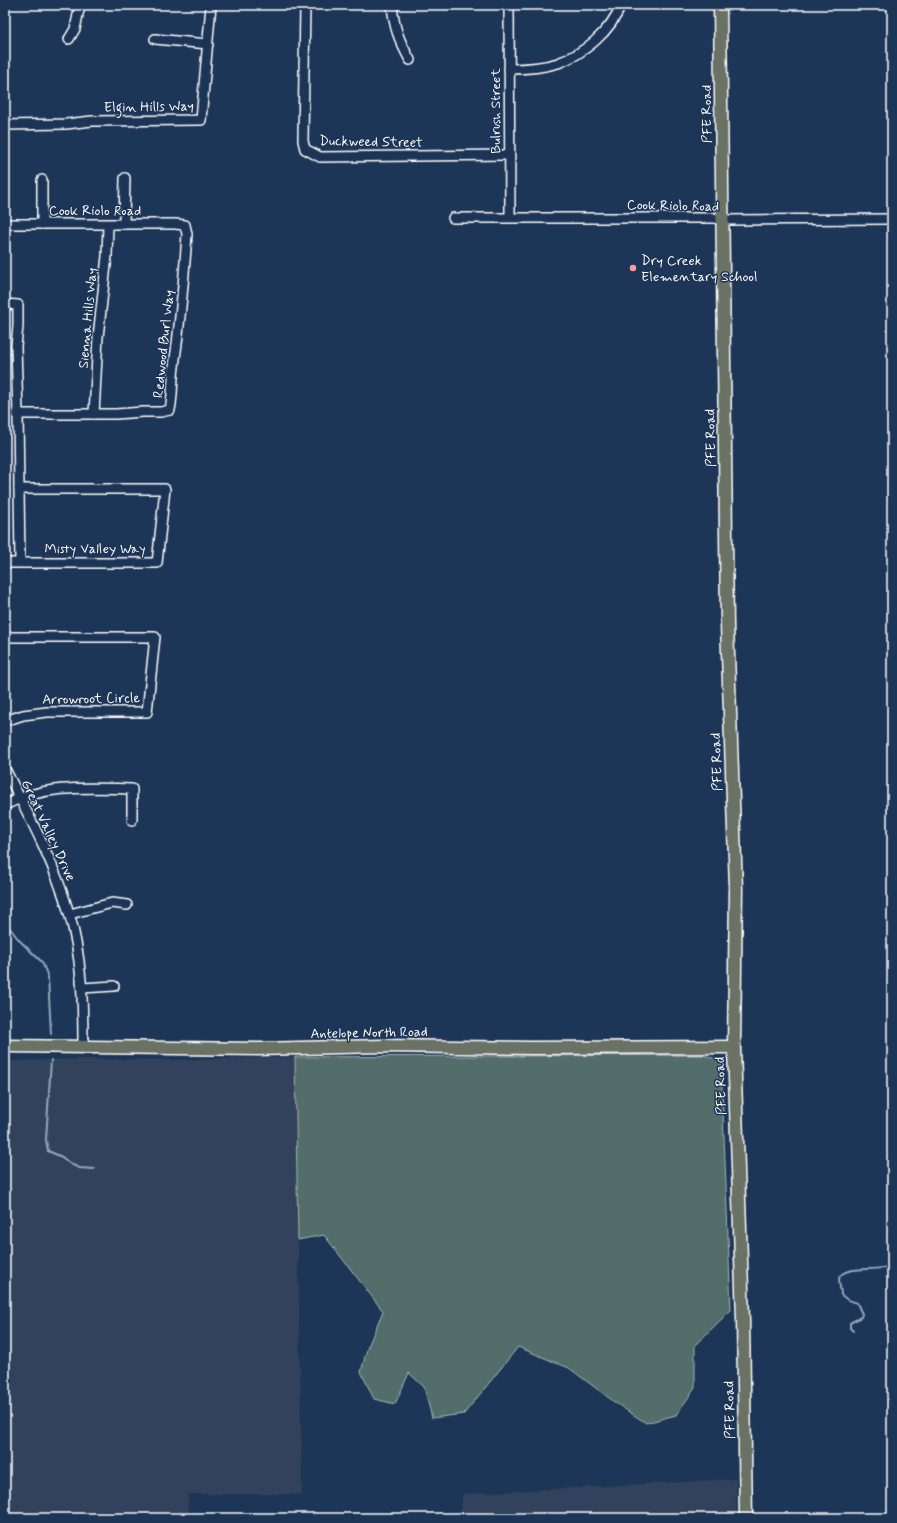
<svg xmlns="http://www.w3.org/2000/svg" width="897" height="1523" font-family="Mynerve,sans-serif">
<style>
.built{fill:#30435c}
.green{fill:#526d6b;stroke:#a8b6b5}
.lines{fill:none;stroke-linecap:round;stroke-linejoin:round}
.stream{stroke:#92a8bd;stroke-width:2}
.minor-casing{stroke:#fff;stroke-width:12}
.major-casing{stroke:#fff;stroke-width:15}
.minor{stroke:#1d3557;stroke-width:9}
.major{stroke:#6a7165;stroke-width:12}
.poi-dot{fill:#ff9aa2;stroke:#1d3557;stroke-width:1.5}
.labels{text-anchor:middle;stroke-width:3;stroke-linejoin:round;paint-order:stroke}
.street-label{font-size:14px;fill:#fff;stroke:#1d3557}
.poi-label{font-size:14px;fill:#fff;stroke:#1d3557;text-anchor:start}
</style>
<rect width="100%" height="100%" fill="#1d3557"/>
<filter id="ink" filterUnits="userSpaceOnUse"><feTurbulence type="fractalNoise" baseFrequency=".025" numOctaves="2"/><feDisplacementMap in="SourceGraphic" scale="8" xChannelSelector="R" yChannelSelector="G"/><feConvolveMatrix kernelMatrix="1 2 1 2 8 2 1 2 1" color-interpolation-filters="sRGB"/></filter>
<g filter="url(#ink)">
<g class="built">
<path d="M295,1057l7,437h-114v24h-183v-457l80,-2 103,1z"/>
<path d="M736,1479l1,39h-276l1,-24z"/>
</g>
<path class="green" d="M704,1055l17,6 10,249 -36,35v43l-19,27 -30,8 -29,-19 -48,-36 -51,-21 -54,67 -32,4 -8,-31 -15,-14 -14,31 -21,-5 -13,-27 6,-23 16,-38 -59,-76 -26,5 -3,-183z"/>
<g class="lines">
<g class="stream">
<path d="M5,922l14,18 23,22 6,15 3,57"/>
<path d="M51,1060l-5,80 2,11 14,6 7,6 10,5 15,1"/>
<path d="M853,1331l-3,-3v-5l11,-6 1,-3 -5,-11 -9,-3 -7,-5c0,-5 -2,-11 -2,-16 2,-15 41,-6 53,-14"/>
</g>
<defs>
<g id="minor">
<path d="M305,5l-2,136 2,8 15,8 189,-2"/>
<path d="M392,5c2,23 7,35 18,55"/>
<path d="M509,5l1,212"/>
<path d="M69,39l6,-10 5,-24"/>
<path d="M155,39l53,5"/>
<path d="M509,69c17,0 33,-1 49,-6 26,-9 53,-32 63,-58"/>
<path d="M5,125l61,-1 26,-3 109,-1 10,-115"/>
<path d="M42,180v44"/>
<path d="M453,218h261l8,2 170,-1"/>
<path d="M5,224h170l10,1 2,9c-3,45 -7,89 -13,133 -2,14 -1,29 -4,43l-9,2h-18l-27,2h-98"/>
<path d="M124,224l1,-46"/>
<path d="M5,304l13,1v21l-2,20 2,68 2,148"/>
<path d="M94,414l4,-77 9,-81 1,-31"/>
<path d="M5,563h152l8,-74h-146"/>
<path d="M5,637h150l-8,75h-100l-24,3 -18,6"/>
<path d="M5,769c24,47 49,93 64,144 13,43 14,88 14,133"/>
<path d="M5,805c40,-21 84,-17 127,-16v31"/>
<path d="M70,914l42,-11 15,2"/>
<path d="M82,988l32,-2"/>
</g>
<g id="major">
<path d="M720,5l7,619 9,265 -2,158 9,272 3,199"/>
<path d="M5,1046l254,3 123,-3 150,2 202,-1"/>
</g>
</defs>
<use href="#minor" class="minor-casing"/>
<use href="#major" class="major-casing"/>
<use href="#minor" class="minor"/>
<use href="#major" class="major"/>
</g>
</g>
<circle class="poi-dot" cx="633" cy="268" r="4"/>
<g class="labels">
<g class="street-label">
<text transform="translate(149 106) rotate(-1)" y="5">Elgin Hills Way</text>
<text transform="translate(495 111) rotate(-90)" y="5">Bulrush Street</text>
<text transform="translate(706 114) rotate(-90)" y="5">PFE Road</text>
<text transform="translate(371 141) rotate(1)" y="5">Duckweed Street</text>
<text transform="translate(673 205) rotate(1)" y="5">Cook Riolo Road</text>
<text x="95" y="215">Cook Riolo Road</text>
<text transform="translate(87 318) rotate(-85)" y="5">Sienna Hills Way</text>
<text transform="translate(163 344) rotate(-84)" y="5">Redwood Burl Way</text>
<text transform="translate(710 438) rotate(-91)" y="5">PFE Road</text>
<text x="95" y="553">Misty Valley Way</text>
<text transform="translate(91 698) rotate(-1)" y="5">Arrowroot Circle</text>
<text transform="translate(716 762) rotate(-92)" y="5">PFE Road</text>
<text transform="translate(49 830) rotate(65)" y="5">Great Valley Drive</text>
<text transform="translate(369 1032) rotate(-1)" y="5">Antelope North Road</text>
<text transform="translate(720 1086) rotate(-92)" y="5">PFE Road</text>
<text transform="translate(729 1410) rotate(-91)" y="5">PFE Road</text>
</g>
<g class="poi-label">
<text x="641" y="265">Dry Creek<tspan x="641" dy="16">Elementary School</tspan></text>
</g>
</g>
<rect width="897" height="1523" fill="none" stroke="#1d3557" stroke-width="20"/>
<rect x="10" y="10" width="877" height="1503" fill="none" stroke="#fff" stroke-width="1.5" filter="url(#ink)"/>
</svg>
